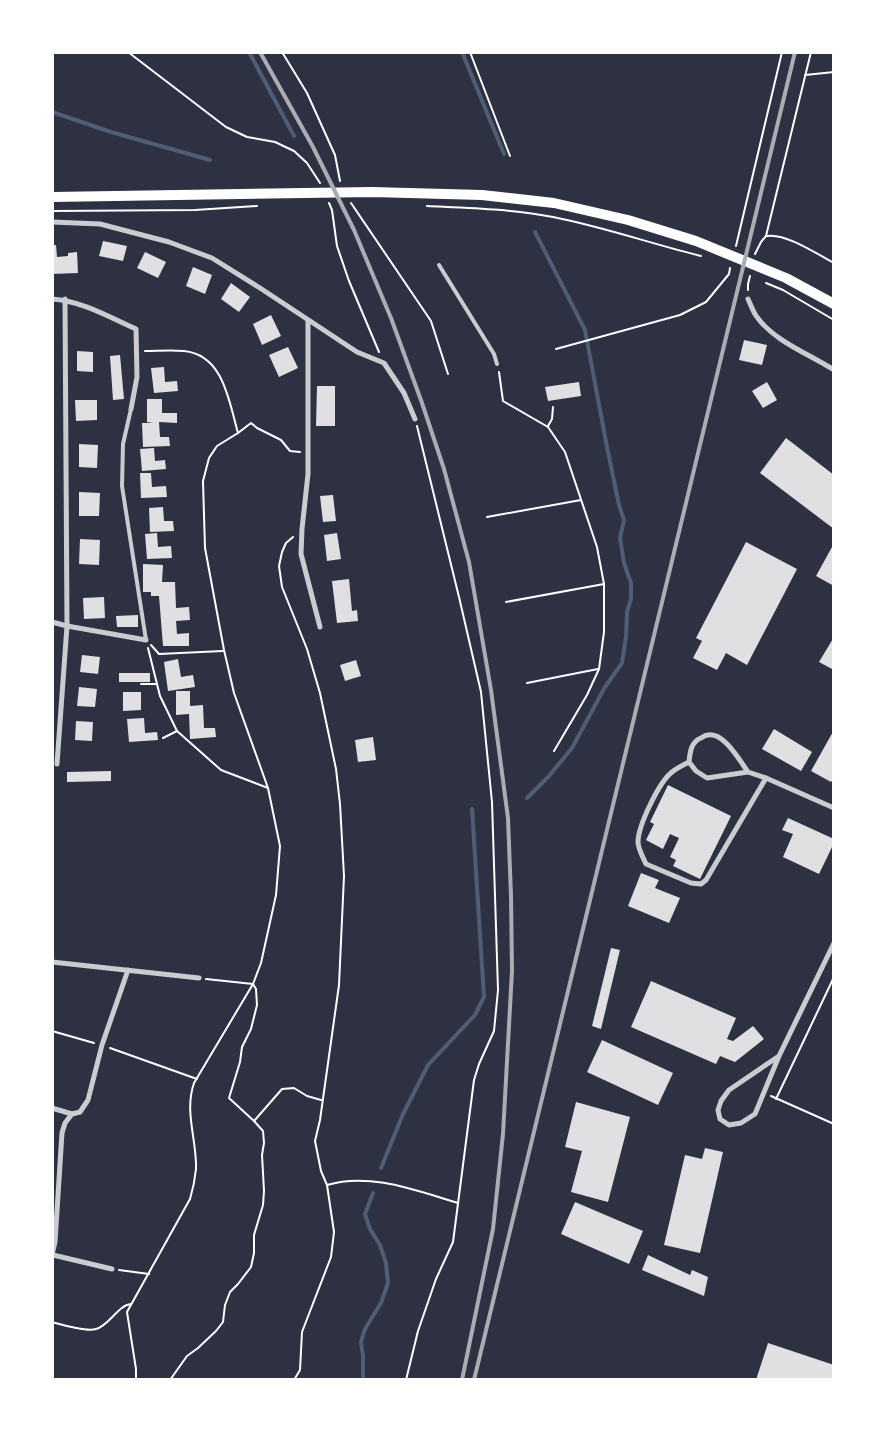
<svg xmlns="http://www.w3.org/2000/svg" width="886" height="1432" font-family="Montserrat,sans-serif">
<style>
.lines{fill:none;stroke-linecap:round;stroke-linejoin:round}
.stream{stroke:#4f5d75;stroke-width:4}
.building{fill:#e0e0e3}
.path{stroke:#fff;stroke-width:2}
.service{stroke:#caccd0;stroke-width:4}
.minor{stroke:#caccd0;stroke-width:5}
.secondary{stroke:#fff;stroke-width:10}
.rail{stroke:#abadb3;stroke-width:4}
</style>
<rect width="100%" height="100%" fill="#2d3142"/>
<g class="lines">
<g class="stream">
<path d="M249,52l45,84"/>
<path d="M462,52l42,102"/>
<path d="M52,112l59,20 99,28"/>
<path d="M527,798l22,-22 23,-28 33,-61 17,-24 4,-26 1,-25 4,-13v-16l-7,-20 -4,-25 4,-18 -5,-15 -12,-58 -22,-117 -50,-98"/>
<path d="M381,1168l22,-54 25,-49 47,-50 9,-18 -12,-188"/>
<path d="M363,1380v-24l-2,-14 4,-13 16,-26 7,-20 -2,-20 -6,-18 -10,-16 -5,-15 8,-21"/>
</g>
</g>
<g class="building">
<path d="M103,241l24,5 -4,15 -24,-5z"/>
<path d="M52,245h4l1,12 11,-1v-3l9,-1 1,21 -26,1z"/>
<path d="M145,252l21,10 -8,16 -21,-10z"/>
<path d="M193,267l19,8 -7,19 -19,-8z"/>
<path d="M231,283l19,14 -11,15 -18,-13z"/>
<path d="M271,315l10,21 -19,9 -9,-21z"/>
<path d="M744,340l23,5 -5,20 -23,-5z"/>
<path d="M288,347l10,21 -19,9 -10,-22z"/>
<path d="M77,351l16,1v20l-16,-1z"/>
<path d="M120,355l4,44 -11,1 -3,-44z"/>
<path d="M164,367l1,15 12,-1 1,10 -24,2 -3,-25z"/>
<path d="M579,382l2,14 -33,5 -3,-14z"/>
<path d="M767,382l10,18 -14,8 -11,-17z"/>
<path d="M317,386h18v40h-19z"/>
<path d="M147,399h15v14h15v10l-18,-1 1,15h9l1,9 -27,1 -1,-24h11l-6,-1z"/>
<path d="M75,400h22v20l-21,1z"/>
<path d="M786,438l48,37v54l-74,-56z"/>
<path d="M79,444l19,1 -1,23 -18,-1z"/>
<path d="M154,448l1,13 10,-1 1,9 -24,2 -2,-22z"/>
<path d="M140,473h11l1,14 14,-1 1,11 -26,1z"/>
<path d="M79,492l21,1 -1,23h-20z"/>
<path d="M333,495l3,26 -13,1 -3,-26z"/>
<path d="M163,507l1,14h9l1,10 -24,1 -1,-24z"/>
<path d="M157,533l1,14 13,-1 1,12 -25,1 -2,-25z"/>
<path d="M337,533l4,26 -14,2 -3,-26z"/>
<path d="M80,539l20,1 -1,25 -20,-1z"/>
<path d="M746,542l51,27 -50,96 -21,-12 -9,17 -24,-12 9,-17 -6,-3z"/>
<path d="M832,547h2v39l-18,-10z"/>
<path d="M143,564l20,1 -1,17h13l1,26 13,-1 1,13 -14,1 1,13 12,-1v13h-26l-4,-50h-8v-4h-8z"/>
<path d="M349,579l3,32 5,-1 1,11 -21,2 -5,-42z"/>
<path d="M104,597l1,21 -21,1 -1,-21z"/>
<path d="M138,615v12h-21l-1,-11z"/>
<path d="M834,637v33l-15,-8z"/>
<path d="M82,655l18,2 -2,17 -18,-2z"/>
<path d="M178,659l3,18 12,-2 2,12 -27,4 -4,-29z"/>
<path d="M356,660l5,16 -16,5 -5,-16z"/>
<rect x="119" y="673" width="31" height="9"/>
<path d="M79,687l18,2 -2,18 -18,-1z"/>
<path d="M176,691h14v15l13,-1 1,23h11l1,9 -26,2 -1,-25 -13,1z"/>
<path d="M123,692h18v18l-18,1z"/>
<path d="M144,718l1,15 12,-1 1,8 -29,2 -2,-23z"/>
<path d="M76,721l17,1 -1,19 -17,-1z"/>
<path d="M774,729l38,23 -11,19 -39,-22z"/>
<path d="M834,730v48l-3,4 -20,-11z"/>
<path d="M373,737l3,23 -18,2 -3,-22z"/>
<path d="M111,771v10l-44,1v-10z"/>
<path d="M668,785l63,31 -31,63 -27,-13 3,-6 -6,-3 9,-19 -9,-4 -7,15 -17,-9 8,-16 -4,-2z"/>
<path d="M788,818l46,21v4l-15,31 -36,-17 10,-23 -11,-4z"/>
<path d="M641,873l18,7 -4,8 25,10 -11,25 -41,-17z"/>
<path d="M611,948l9,2 -19,79 -9,-3z"/>
<path d="M651,981l85,37 -9,21 6,2 20,-15 11,13 -29,23 -15,-6 -4,8 -85,-37z"/>
<path d="M602,1040l71,33 -15,32 -71,-33z"/>
<path d="M576,1102l54,15 -22,85 -37,-10 11,-41 -17,-4z"/>
<path d="M705,1148l18,4 -23,101 -36,-8 21,-90 17,4z"/>
<path d="M575,1202l68,29 -14,33 -68,-30z"/>
<path d="M648,1255l42,20 2,-5 16,7 -4,19 -62,-26z"/>
<path d="M768,1343l66,22v15h-78z"/>
</g>
<g class="lines">
<g class="path">
<path d="M128,52l98,75 21,10 28,5 19,9 13,12 13,20"/>
<path d="M282,52l25,41 28,62 5,26"/>
<path d="M470,52l40,104"/>
<path d="M805,75l29,-3"/>
<path d="M329,203l3,7 5,36 12,35 30,71"/>
<path d="M351,203l80,118 17,53"/>
<path d="M427,206c42,2 85,3 126,11 51,10 99,27 148,39"/>
<path d="M52,211l143,-1 62,-4"/>
<path d="M767,236c19,-3 50,18 67,27"/>
<path d="M736,246l46,-194"/>
<path d="M755,254l6,-12 5,-6 45,-184"/>
<path d="M766,283l17,7 51,30"/>
<path d="M748,290v-6l2,-8"/>
<path d="M556,349l124,-34 26,-13 23,-28 1,-6"/>
<path d="M145,351c12,0 26,-1 39,0 40,4 45,51 54,82"/>
<path d="M499,372l4,29 45,26 17,25 32,95 7,37v48l-5,37 -12,26 -33,56"/>
<path d="M548,426l4,-7 1,-12"/>
<path d="M487,517l94,-17"/>
<path d="M293,537l-7,6 -4,9 -3,14 3,21 25,62 13,44 16,76 4,35 4,72 -5,109 -19,135 -5,21 6,30 6,14 7,47 -3,25 -29,75 -2,38 -6,10"/>
<path d="M506,602l98,-18"/>
<path d="M151,645l8,9 64,-3"/>
<path d="M148,648l12,48 17,35 44,39 47,18"/>
<path d="M527,683l71,-14"/>
<path d="M141,684h16"/>
<path d="M163,738l14,-7"/>
<path d="M206,979l47,5"/>
<path d="M253,984l3,5 1,16 -6,24 -9,18 -2,15 -11,36 25,23 28,-32 12,-1 13,8 14,4"/>
<path d="M52,1031l42,12"/>
<path d="M110,1048l87,31"/>
<path d="M771,1096l63,28"/>
<path d="M776,1099l58,-122"/>
<path d="M327,1185c43,-13 90,6 131,18"/>
<path d="M119,1270l30,4"/>
<path d="M52,1322c11,3 34,10 44,7 13,-3 22,-24 35,-25"/>
<path d="M136,1380v-11l-9,-57 63,-113c3,-10 5,-20 6,-30 1,-29 -12,-57 -2,-86l59,-99 8,-21 15,-68 4,-49 -12,-58 -34,-95 -10,-43 -19,-102 -2,-67 6,-23 8,-12 21,-13 13,-10 6,5 24,12 9,11 10,1"/>
<path d="M170,1380l17,-24 11,-8 18,-17 7,-9 2,-17 5,-13 8,-8 13,-17 3,-14v-18l9,-30 1,-14 -2,-36 2,-12 -1,-12 -9,-10"/>
<path d="M406,1380l12,-49 18,-52 17,-37 21,-162 5,-16 15,-33 4,-41 -6,-188 -11,-110 -22,-95 -42,-171"/>
</g>
<g class="service">
<path d="M439,265l55,89 3,10"/>
<path d="M131,409l-8,35 -1,42 24,154"/>
</g>
<g class="minor">
<path d="M52,222l48,2 69,18 43,16 48,30 97,64 27,11 20,30 11,26"/>
<path d="M52,299c30,2 57,18 84,30l1,48 -6,32"/>
<path d="M748,299c3,6 5,13 9,18 17,24 52,37 77,53"/>
<path d="M308,321v153l-6,55 -1,25 19,73"/>
<path d="M52,622l15,4 79,14"/>
<path d="M689,762c-6,3 -12,6 -17,10 -13,10 -34,54 -34,70 0,7 5,15 8,22l45,19 10,1 5,-4 60,-102"/>
<path d="M57,764l10,-138 -2,-327"/>
<path d="M748,772c-8,-11 -24,-40 -40,-37 -3,0 -5,2 -7,3 -10,4 -11,14 -12,24l7,9 11,7 41,-6 18,6 68,30"/>
<path d="M52,962l147,16"/>
<path d="M779,1056l-50,34 -8,11 -3,9 2,9 9,6 12,-2 14,-9 24,-58 55,-113"/>
<path d="M52,1108l20,6"/>
<path d="M52,1255l3,-13 7,-109 3,-10 7,-9 8,-2 8,-12 14,-55 26,-75"/>
<path d="M53,1255l59,14"/>
</g>
<path class="secondary" d="M52,197l320,-5 110,3 72,8 74,17 68,21 90,37 48,26"/>
<g class="rail">
<path d="M260,52l53,95 41,83 37,88 31,85 22,66 25,93 22,128 17,128 3,78 1,75 -9,163 -10,95 -31,151"/>
<path d="M474,1380l321,-1328"/>
</g>
</g>
<rect width="886" height="1432" fill="none" stroke="#ffffff" stroke-width="108"/>
</svg>
